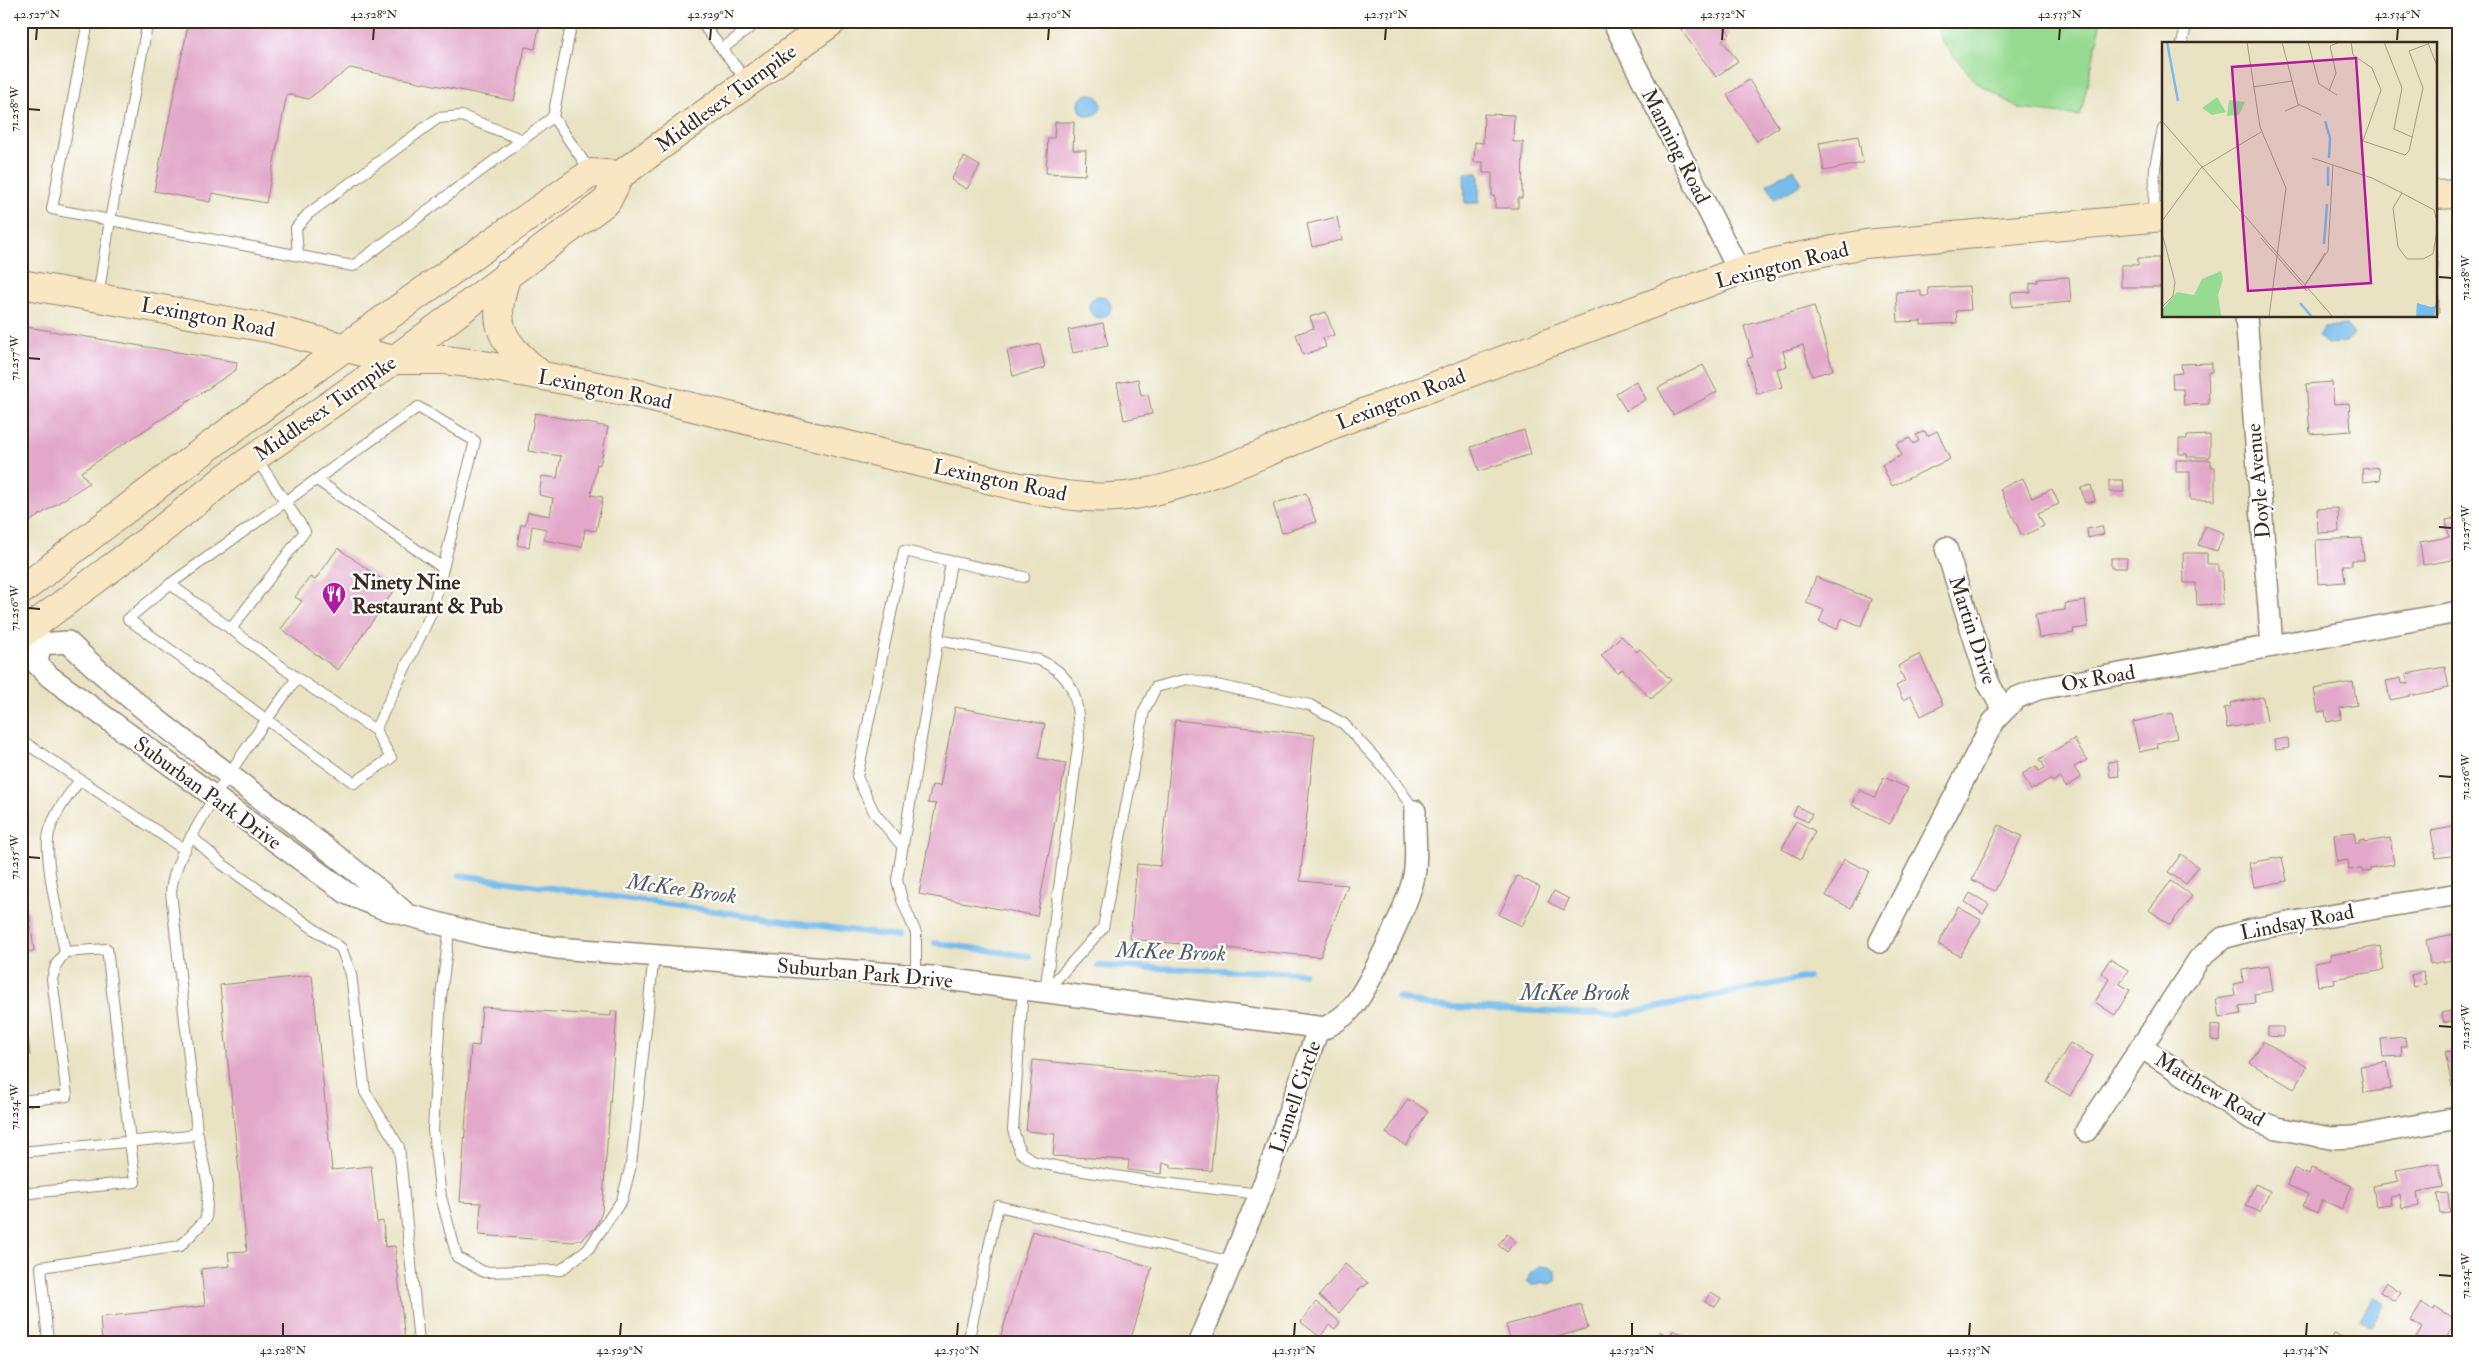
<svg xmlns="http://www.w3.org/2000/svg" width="2479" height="1363" font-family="'IM FELL Double Pica',serif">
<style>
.green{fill:#97db93;stroke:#698258}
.water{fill:#76bced;stroke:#587386}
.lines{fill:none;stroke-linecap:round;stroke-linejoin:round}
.stream{stroke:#76bced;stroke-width:6}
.building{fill:#e2a7c9}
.lane-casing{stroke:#928671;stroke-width:12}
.street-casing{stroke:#928671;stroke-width:24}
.secondary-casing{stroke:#928671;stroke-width:30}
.lane{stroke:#fff;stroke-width:10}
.street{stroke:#fff;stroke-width:21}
.secondary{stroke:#f9e7c3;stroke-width:28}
.ticks{fill:none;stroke:#3b2a1e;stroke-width:2}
.labels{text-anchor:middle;stroke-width:4.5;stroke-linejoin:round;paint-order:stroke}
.street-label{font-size:21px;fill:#3b2a1e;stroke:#fff}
.poi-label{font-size:21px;font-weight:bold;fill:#3b2a1e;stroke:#fff;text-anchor:start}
.water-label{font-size:22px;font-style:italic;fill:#505d66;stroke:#fff}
.inset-river{fill:none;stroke:#76bced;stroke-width:2.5}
.inset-road{fill:none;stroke:#a39982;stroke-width:1}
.view{fill:#b5179e;fill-opacity:0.15;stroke:#b5179e;stroke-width:2.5}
.inset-edge{fill:none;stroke:#3b2a1e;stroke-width:2.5}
.neatline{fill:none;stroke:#3b2a1e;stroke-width:2}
.ticks-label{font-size:12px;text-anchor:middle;fill:#3b2a1e}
</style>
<rect width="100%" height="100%" fill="#fff"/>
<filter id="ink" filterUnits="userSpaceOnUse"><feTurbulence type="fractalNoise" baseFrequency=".02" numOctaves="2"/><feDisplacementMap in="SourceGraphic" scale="10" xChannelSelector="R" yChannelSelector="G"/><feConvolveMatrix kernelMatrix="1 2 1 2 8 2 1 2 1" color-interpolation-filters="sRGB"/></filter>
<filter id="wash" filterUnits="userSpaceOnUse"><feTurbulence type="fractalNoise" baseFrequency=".0096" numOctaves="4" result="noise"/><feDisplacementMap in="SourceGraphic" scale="20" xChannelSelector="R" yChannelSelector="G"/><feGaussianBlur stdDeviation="1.12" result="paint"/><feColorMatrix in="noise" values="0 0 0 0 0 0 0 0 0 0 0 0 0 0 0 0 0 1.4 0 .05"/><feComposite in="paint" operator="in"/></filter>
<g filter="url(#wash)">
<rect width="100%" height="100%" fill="#e9e3c4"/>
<path class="green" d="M1935,21h167l-22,95 -59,-7 -45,-27 -34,-40z"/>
<g class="water">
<circle cx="1090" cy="105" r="11"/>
<path d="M1794,169l8,15 -27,15 -8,-15z"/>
<path d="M1464,173h15v30h-14z"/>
<circle cx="1100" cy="307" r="11"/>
<path d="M2346,325l7,8 -7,9 -19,2 -9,-8 6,-9z"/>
<path d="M1539,1266l10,1 7,5v9l-6,3 -9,-2 -4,3h-5l-5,-4 3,-7z"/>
<path d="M2373,1297l12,7 -13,23 -12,-7z"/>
</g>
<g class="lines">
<g class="stream">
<path d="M460,875l438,62"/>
<path d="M935,943l94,13"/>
<path d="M1098,966l205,7"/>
<path d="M1398,998l33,8 187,9 190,-38"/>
</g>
</g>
<g id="blocks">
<g class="building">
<path d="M189,21h351l-5,28 -10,-2 -11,54 -164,-33 -42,31 -21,-5 -21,109 -54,-10 -2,9 -56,-11z"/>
<path d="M1693,21h27l10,13 -8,6 16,21 -22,16 -35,-47z"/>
<path d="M1749,80l30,47 -22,14 -30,-46z"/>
<path d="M1484,114l30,1 -1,27h10l-1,56h-4v10h-23v-11l-3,-1v-23h-9v-11h-9l1,-20 8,1z"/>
<path d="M1055,122h19l-1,28h13l-1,25 -39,-2 2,-35h6z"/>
<path d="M1858,136l5,27 -39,8 -5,-28z"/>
<path d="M964,157l16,9 -13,23 -16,-9z"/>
<path d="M1337,217l5,23 -30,7 -5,-23z"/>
<path d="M2435,255h2l2,58h-4z"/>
<path d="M2138,258h21v4h4v25h-42v-22h17z"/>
<path d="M2069,277l2,25 -59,5 -1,-14 19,-1v-9l8,-1v-3z"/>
<path d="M1969,286l2,24 -15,1 1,12 -36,2v-4l-23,1 -2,-30 25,-1v5h8l-1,-8z"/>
<path d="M1814,306l19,64 -21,6 -9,-31 -20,6 4,15 -10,3 5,18 -25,7 -10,-35 6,-2 -9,-31z"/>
<path d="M1326,312l8,23 -11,3 3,9 -23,8 -7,-21 18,-6 -4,-11z"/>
<path d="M1103,323l5,23 -35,7 -5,-23z"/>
<path d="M21,326l216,36 -1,8 -155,102 8,11 -60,39 -8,-11z"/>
<path d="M1040,344l5,24 -32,8 -6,-25z"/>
<path d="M2212,363v9h-4l1,32 -25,1 -1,-16h-10l-1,-15 10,-1 -1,-9z"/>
<path d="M1703,365l14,27 -44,23 -15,-27z"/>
<path d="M1138,379l3,17 7,-2 4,20 -28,6 -7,-37z"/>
<path d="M1636,381l10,18 -20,12 -10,-18z"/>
<path d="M2332,382l2,22 15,-1 2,28 -41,3 -4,-50z"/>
<path d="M535,413l73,14 -8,38 -3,-1 -6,31 12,2 -7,34 -11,-2 -3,18 -38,-7 2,-11 -14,-3 -3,21 -12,-2 4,-21 4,1 3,-13 22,4 3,-18 -14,-3 3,-19 15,2 4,-22 -33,-5z"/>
<path d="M1524,430l7,24 -52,17 -8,-24z"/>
<path d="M1925,431l2,5 10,-5 13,28 -58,27 -10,-21 20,-10 -6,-11 14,-6 3,6 6,-3 -3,-6z"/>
<path d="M2210,435v22h-23v-3h-8v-15h8v-3z"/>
<path d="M2176,460h35v7h4v33h-25v-28h-14z"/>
<path d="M2379,467l1,13 -17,2 -1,-13z"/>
<path d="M2023,478l9,20 20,-9 7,15 -21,9 6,13 -22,10 -22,-47z"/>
<path d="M2109,480h14l1,12h-15z"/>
<path d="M2091,485l4,16 -10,2 -4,-15z"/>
<path d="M1306,493l10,29 -34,11 -9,-29z"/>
<path d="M2338,508l1,24 -21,1 -1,-24z"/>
<path d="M2458,518v41l-35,6 -3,-23 29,-5 -3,-17z"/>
<path d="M2102,526l2,8 -16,4 -1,-9z"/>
<path d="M2205,526l19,7 -7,18 -19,-6z"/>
<path d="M2362,538l2,22h-12v5h-9l2,17 -27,2 -2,-44z"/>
<path d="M338,548l57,41 -57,81 -57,-41 21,-28 -7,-4 15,-20 5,3z"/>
<path d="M2183,553h24v11h11v8h4l1,32 -26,1 -1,-22h-12z"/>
<path d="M2111,558h16l-1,10h-15z"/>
<path d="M1816,577l55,22 -10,27 -19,-8 -5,11 -18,-7 5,-12 -18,-7z"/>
<path d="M2085,601l3,26 -15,2 1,4 -35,5 -4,-24 30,-4v-6z"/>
<path d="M1621,636l16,16 3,-3 31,31 -20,19 -29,-30 -4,4 -17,-17z"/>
<path d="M1920,654l23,51 -22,11 -10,-20 -8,4 -7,-14 9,-5 -7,-15z"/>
<path d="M2445,667l4,21 -59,12 -4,-19 15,-3 1,6 6,-1 -2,-9z"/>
<path d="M2353,682l4,23 -17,3 1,11 -14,3 -2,-11 -7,1 -4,-23z"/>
<path d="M2263,697l4,24 -40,7 -3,-20 7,-1 -1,-4z"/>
<path d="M955,707l90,17 -7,34 28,5 -29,153 -118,-22 17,-90 -8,-1 4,-18 8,1z"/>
<path d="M2172,713l5,25 -20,5 1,5 -19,4 -6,-30z"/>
<path d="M1175,720l140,15 -15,146 48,4 -28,72 -104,-10 -1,5 -25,-3 1,-4 -61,-6 7,-75 23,2z"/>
<path d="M2288,738l1,10 -13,2 -2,-10z"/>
<path d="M2074,739l13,21 -13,7 7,11 -15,9 -6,-10 -8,5 -2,-3 -19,11 -9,-16 14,-8 3,5 6,-3 -5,-9z"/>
<path d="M2117,761l2,15 -9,1 -2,-15z"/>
<path d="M1884,777l24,11 -18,36 -38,-19 8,-15 15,7z"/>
<path d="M1797,806l15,8 -4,8 -15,-7z"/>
<path d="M1796,821l19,10 -14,28 -19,-10z"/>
<path d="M1999,825l23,11 -27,55 -23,-11z"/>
<path d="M2458,826v29l-22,3 -5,-27z"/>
<path d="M2354,832l2,12 3,-1v-3l6,-1v3l25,-4 4,26 -24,4v3l-8,1v-3l-13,1 -1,-10 -11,2 -3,-28z"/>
<path d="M2181,854l17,13 -12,17 -18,-12z"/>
<path d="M2282,857l5,24 -33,6 -5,-24z"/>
<path d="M1844,859l25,12 -18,37 -25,-12z"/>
<path d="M1517,876l23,11 -18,39 -23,-11z"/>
<path d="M2171,881l21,15 -22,29 -21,-15z"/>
<path d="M1554,891l15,8 -5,11 -16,-8z"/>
<path d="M1970,893l19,11 -6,10 -18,-12z"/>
<path d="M1958,907l23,13 -21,36 -22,-12z"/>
<path d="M29,910l5,41 -13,1v-36z"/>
<path d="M2454,934l4,25 -28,5 -4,-24z"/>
<path d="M2380,946l4,24 -50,9 1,5 -17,2 -3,-23 16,-3 -1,-5z"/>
<path d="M2110,959l18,11 -8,14 10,6 -15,25 -20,-13 14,-23 -8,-6z"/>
<path d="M2269,966l4,25 -19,3 1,10 -16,2 2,8 -22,4 -3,-19 19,-3 -2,-12 10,-2 -1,-12z"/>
<path d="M2423,972l3,12 -12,3 -3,-12z"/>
<path d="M312,975l20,195 39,-4 6,56 6,-1 2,26 10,-1 10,96h-303l-2,-25 105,-11 -4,-37 29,-3 -2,-14 19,-1 -27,-266z"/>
<path d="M21,980l9,75 -9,1z"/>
<path d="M482,1007l129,9v-5h6l-15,201 -6,15 -14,12 -9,3 -94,-7 2,-32 -21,-1 11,-157 8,1z"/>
<path d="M2456,1010l2,10 -14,3 -3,-10z"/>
<path d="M2211,1025l10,1 -1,15 -9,-1z"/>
<path d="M2268,1027h15v10l-15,-1z"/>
<path d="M2405,1037l1,9h-5l1,10 -19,1 -2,-18z"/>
<path d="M2263,1041l44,26 -13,22 -44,-26z"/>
<path d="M2070,1043l23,13 -23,40 -23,-14z"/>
<path d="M2458,1050v35l-6,1 -7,-34z"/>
<path d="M1033,1060l187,18 -9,93 -40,-3v-4l-8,-1 -1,11 -34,-4 1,-10 -76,-4 2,-22 -29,-3z"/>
<path d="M2387,1062l4,27 -27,4 -4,-27z"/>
<path d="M1408,1099l20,12 -22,35 -20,-13z"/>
<path d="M2439,1163l4,24 -26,5 2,13 -17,3 -2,-13 -11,2 2,7 -15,2 -3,-20 25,-5 -2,-11z"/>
<path d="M2294,1168l15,7 2,-7 41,18 -10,23 -20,-9 -5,13 -14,-7 5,-12 -21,-9z"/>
<path d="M2255,1184l15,7 -10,21 -14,-6z"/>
<path d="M2448,1193l2,20 -10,1 -3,-20z"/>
<path d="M1032,1231l120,36 -22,75h-131z"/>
<path d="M1507,1234l8,7 -8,11 -9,-7z"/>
<path d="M1345,1264l23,19 -4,4 -2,-1 -23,27 -20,-17z"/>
<path d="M2386,1282l15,10 -6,9 -15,-9z"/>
<path d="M1711,1292l10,6 -6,9 -10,-6z"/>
<path d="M1316,1302l24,20 -5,7 -6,-4 -9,12 -19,-15z"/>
<path d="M2422,1303l12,7 2,-3 21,13 -13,22h-30l8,-14 -11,-7z"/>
<path d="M1581,1304l7,24 -48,14h-29l-5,-17z"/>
<path d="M1673,1330l14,7 -2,5h-31l5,-11 11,6z"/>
<path d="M2334,1334l14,5 -1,3h-16z"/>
</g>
</g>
</g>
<g filter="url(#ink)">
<use href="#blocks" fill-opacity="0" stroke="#928671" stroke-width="1"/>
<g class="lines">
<defs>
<g id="lane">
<path d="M88,21l-36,188 301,57 200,-149 19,-96"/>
<path d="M700,21l47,60"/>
<path d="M2182,44l5,-23"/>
<path d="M722,49l37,-28"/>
<path d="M553,117l38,55"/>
<path d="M2154,217l1,-51 8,-37"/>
<path d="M298,255l-2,-27 12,-14 130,-96 24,-2 61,24"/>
<path d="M98,297l12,-77 38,-199"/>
<path d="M317,480l126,88"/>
<path d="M170,584l127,94"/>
<path d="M231,629l74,-98 -49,-73"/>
<path d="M938,640l101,20c38,16 39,42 40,79l-34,253"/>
<path d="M21,740l164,110"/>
<path d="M191,836l31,28 119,84 10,26 14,118 34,55 20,195"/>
<path d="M902,846l-28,-34 -17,-35 47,-226 120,26"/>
<path d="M450,925l-9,72 -8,133 8,67 16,60 27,15 77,-2 28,-22 33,-48 9,-35 23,-210"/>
<path d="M916,976v-43l-14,-33 -5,-20 54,-318"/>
<path d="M1023,989l-10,141 7,22 15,10 29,6 90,14 106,12"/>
<path d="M1046,991l57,-63 41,-217 12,-24 32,-8 122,26 34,19 42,46 29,41"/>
<path d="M21,1101l46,-5 -15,-117 4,-14 9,-13"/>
<path d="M21,1152l168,-16 8,-5 -26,-239c2,-23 15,-47 27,-67 29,-52 64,-99 99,-147l78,52 57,-118 43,-171 -57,-34 -248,177 -42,35 226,164 37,-25 -16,-28"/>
<path d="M21,1194l114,-12 -28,-233 -42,3c-5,-26 -22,-96 -16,-119 5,-20 19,-37 31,-53"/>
<path d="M48,1342l-7,-75 139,-21 26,-27 2,-33 -11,-55"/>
<path d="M968,1342l30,-136 234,56"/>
</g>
<g id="street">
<path d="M1613,21l126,250"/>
<path d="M2246,316l26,330"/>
<path d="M1946,548l42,134 15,28"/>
<path d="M30,634l10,10 28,-2c103,100 227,174 335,269"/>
<path d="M40,644l-3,20 13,13 298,217 34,14 103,28 72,12 374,29 394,51"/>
<path d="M1880,942l113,-220 23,-24 22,-9 420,-77"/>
<path d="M2141,1047l111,72 25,9 53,10 23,-1 105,-19"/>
<path d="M2086,1131l113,-172 24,-21 31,-9 204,-35"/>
<path d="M1199,1342l65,-158 53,-152c12,-6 23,-12 32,-21 18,-18 60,-109 65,-135 4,-20 0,-44 1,-65"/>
</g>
<g id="secondary">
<path d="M2435,195l23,-1"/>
<path d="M507,274c-17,52 -7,67 34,101"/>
<path d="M21,284l247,44 126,32h50l34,4 157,29 385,94c41,9 83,15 125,6 68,-14 133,-47 197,-72 133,-50 265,-100 397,-150l53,-13 73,-14 298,-27"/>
<path d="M21,591c185,-147 377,-283 570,-418l29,2"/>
<path d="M21,635l129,-96 78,-63 166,-116 213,-159 13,-26 213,-154"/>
</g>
</defs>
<use href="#lane" class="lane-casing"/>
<use href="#street" class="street-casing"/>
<use href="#secondary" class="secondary-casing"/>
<use href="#lane" class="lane"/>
<use href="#street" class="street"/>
<use href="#secondary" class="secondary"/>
</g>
</g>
<path class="ticks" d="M36,40l1,-12M373,40l1,-12M710,40l1,-12M1048,40l1,-12M1385,40l1,-12M1722,40l1,-12M2059,40l1,-12M2397,40l1,-12M28,109l12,1M2439,277l13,1M28,358l12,1M2439,527l13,1M28,608l12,1M2439,776l13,1M28,857l12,1M2439,1026l13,1M28,1107h12M2439,1275l13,1M283,1336v-13M620,1336l1,-13M957,1336l1,-13M1294,1336l1,-13M1632,1336v-13M1969,1336l1,-13M2306,1336l1,-13"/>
<defs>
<symbol id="restaurant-pin" viewBox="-11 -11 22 30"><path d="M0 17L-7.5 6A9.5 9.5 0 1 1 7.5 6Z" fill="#b5179e" stroke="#fff"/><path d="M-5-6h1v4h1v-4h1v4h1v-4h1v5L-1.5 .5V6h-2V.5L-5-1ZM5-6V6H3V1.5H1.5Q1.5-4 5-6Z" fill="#fff"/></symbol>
</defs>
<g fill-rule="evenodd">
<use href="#restaurant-pin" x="320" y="580" width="28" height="38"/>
</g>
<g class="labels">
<g class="street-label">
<text transform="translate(726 98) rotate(-36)" y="7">Middlesex Turnpike</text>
<text transform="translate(1676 146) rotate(63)" y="7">Manning Road</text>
<text transform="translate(1782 265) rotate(-14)" y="7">Lexington Road</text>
<text transform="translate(208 317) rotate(11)" y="7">Lexington Road</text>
<text transform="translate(605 389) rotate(11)" y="7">Lexington Road</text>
<text transform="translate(1401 399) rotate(-21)" y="7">Lexington Road</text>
<text transform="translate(325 408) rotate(-35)" y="7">Middlesex Turnpike</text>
<text transform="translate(1000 480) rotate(12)" y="7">Lexington Road</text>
<text transform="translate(2258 481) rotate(-95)" y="7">Doyle Avenue</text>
<text transform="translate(1973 630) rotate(72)" y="7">Martin Drive</text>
<text transform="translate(2098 678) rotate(-10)" y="7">Ox Road</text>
<text transform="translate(208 793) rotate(36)" y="7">Suburban Park Drive</text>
<text transform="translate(2297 922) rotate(-11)" y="7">Lindsay Road</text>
<text transform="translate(865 973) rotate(5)" y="7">Suburban Park Drive</text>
<text transform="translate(2210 1089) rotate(31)" y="7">Matthew Road</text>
<text transform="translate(1295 1097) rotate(-71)" y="7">Linnell Circle</text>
</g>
<g class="poi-label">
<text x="352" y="589">Ninety Nine<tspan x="352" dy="24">Restaurant &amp; Pub</tspan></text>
</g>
<g class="water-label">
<text transform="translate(682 888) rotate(8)" y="8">McKee Brook</text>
<text transform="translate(1171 951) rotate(2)" y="8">McKee Brook</text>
<text x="1575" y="1000">McKee Brook</text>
</g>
</g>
<g transform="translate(2162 42)">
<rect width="275" height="275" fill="#e9e3c4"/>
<path d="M55,55l9,15 -14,3 -10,-7zM67,58l16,2 -6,13 -12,1zM59,229l2,9 -5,15 3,20 6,2h-65v-7l15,-18 17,3 8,-16z" fill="#97db93"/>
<path d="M275,257l-3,18 -18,-1 1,-13 14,4 4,-1z" fill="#76bced"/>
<path class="inset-river" d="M5,0l11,59M163,79l5,17 -1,20M166,125v19M162,202l3,-40M138,261l12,14"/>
<path class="inset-road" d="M85,0l13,85 26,61 -17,129M120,0l16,62 23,11M146,0l11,42 18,11M189,0l2,13 19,13 9,22 -18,51 42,14 4,-4 14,-63 -14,-37 19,-7M222,0l18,46 -8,41 18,8M266,1l9,23M91,45l39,-6M167,49l7,-18 -6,-27 10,-4M123,69l14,-6M0,79l171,196M150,116l60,20 30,15M0,179l39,-53 60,-36M275,179l-3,-11 -32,-17 -9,15 5,39 9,12h16l10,-5 4,-24M0,191l13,49 -2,14 -11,11M99,196l46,53M144,242l19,-31M142,244l24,-35 5,-86"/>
<path class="view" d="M194,16l15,225 -123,8 -16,-224z"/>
<rect width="275" height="275" class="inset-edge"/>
</g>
<rect width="2479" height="1363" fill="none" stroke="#fff" stroke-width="55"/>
<rect x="28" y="28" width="2424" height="1308" class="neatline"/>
<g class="ticks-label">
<text x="37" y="18">42.527°N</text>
<text x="374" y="18">42.528°N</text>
<text x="711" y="18">42.529°N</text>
<text x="1049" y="18">42.530°N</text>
<text x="1386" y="18">42.531°N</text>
<text x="1723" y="18">42.532°N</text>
<text x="2060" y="18">42.533°N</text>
<text x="2398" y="18">42.534°N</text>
<text transform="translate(14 109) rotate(-90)" y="4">71.258°W</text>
<text transform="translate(2465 278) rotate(-90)" y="4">71.258°W</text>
<text transform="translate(14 358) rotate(-90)" y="4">71.257°W</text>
<text transform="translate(2465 528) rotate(-90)" y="4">71.257°W</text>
<text transform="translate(14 608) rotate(-90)" y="4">71.256°W</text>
<text transform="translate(2465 777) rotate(-90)" y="4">71.256°W</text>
<text transform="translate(14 857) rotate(-90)" y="4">71.255°W</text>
<text transform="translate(2465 1027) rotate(-90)" y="4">71.255°W</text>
<text transform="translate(14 1107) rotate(-90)" y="4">71.254°W</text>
<text transform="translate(2465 1276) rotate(-90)" y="4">71.254°W</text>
<text x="283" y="1354">42.528°N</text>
<text x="620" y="1354">42.529°N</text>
<text x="957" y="1354">42.530°N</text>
<text x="1294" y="1354">42.531°N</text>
<text x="1632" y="1354">42.532°N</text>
<text x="1969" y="1354">42.533°N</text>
<text x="2306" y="1354">42.534°N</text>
</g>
</svg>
